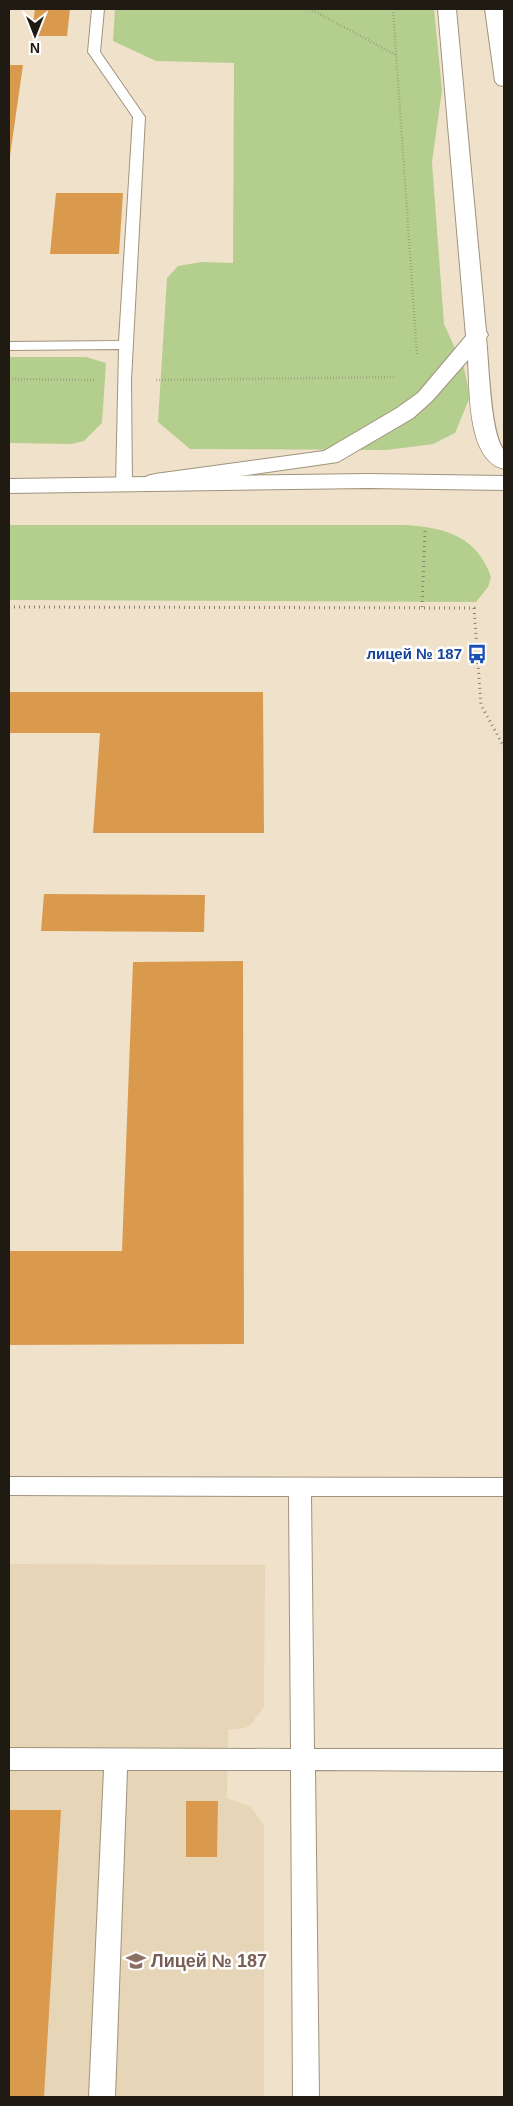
<svg xmlns="http://www.w3.org/2000/svg" width="513" height="2106" font-family="Helvetica,sans-serif">
<style>
.built{fill:#e6d5b6}
.green{fill:#b4ce8e}
.building{fill:#d99a4e}
.lines{fill:none;stroke-linecap:round;stroke-linejoin:round}
.lane-casing{stroke:#9f937c;stroke-width:2}
.street-casing{stroke:#9f937c;stroke-width:2}
.secondary-casing{stroke:#9f937c;stroke-width:2}
.path-far1{stroke:#8b8171;stroke-width:2.5;stroke-dasharray:0.5 2.5;stroke-linecap:butt}
.path{stroke:#8b8171;stroke-width:3;stroke-dasharray:1 4;stroke-linecap:butt}
.lane{fill:#fff;fill-rule:evenodd}
.street{fill:#fff;fill-rule:evenodd}
.secondary{fill:#fff;fill-rule:evenodd}
.labels{text-anchor:middle;stroke-width:5;stroke-linejoin:round;paint-order:stroke}
.transit-label{font-size:15px;font-weight:bold;fill:#164399;stroke:#fff;text-anchor:end}
.near-education-label{font-size:18px;font-weight:bold;fill:#785e54;stroke:#fff;text-anchor:start}
</style>
<rect width="100%" height="100%" fill="#f0e2ca"/>
<path class="built" d="M9,1564l256,1 -1,142 -13,17 -6,4 -17,2 -1,68 24,9 13,18v272h-255z"/>
<g class="green">
<path d="M115,9h319l8,81 -10,72 12,162 20,44 6,29 -15,36 -22,11 -46,6 -197,-1 -32,-27 9,-144 11,-12 23,-4 32,1 1,-200 -78,-2 -43,-20z"/>
<path d="M9,357h77l20,6 -4,60 -18,18 -13,3 -62,-1z"/>
<path d="M9,525h398c40,3 70,12 84,52l-3,10 -12,15 -467,-2z"/>
</g>
<g class="building">
<path d="M35,9h35l-3,27h-36z"/>
<path d="M9,65h14l-13,91h-1z"/>
<path d="M56,193h67l-4,61h-69z"/>
<path d="M9,692h254l1,141h-171l7,-100h-91z"/>
<path d="M44,894l161,1 -1,37 -163,-1z"/>
<path d="M243,961l1,383 -235,1v-94h113l11,-289z"/>
<path d="M186,1801h32l-1,56h-31z"/>
<path d="M9,1810h52l-17,287h-35z"/>
</g>
<g class="lines">
<defs>
<g id="lane">
<path d="M92,9h12l-4,43 45,65 -14,263 1,106 -8,5 -8,-5 3,-137 -110,1v-8l110,-1 14,-224 -45,-65z"/>
<path d="M9,1477l495,1v18h-193l3,253h190v22l-189,-1 4,327h-26l-2,-327h-164l-12,327h-26l15,-327h-95v-22l282,1 -2,-253 -280,-1z"/>
</g>
<g id="street">
<path d="M438,9h18l30,322 2,4 -2,3c3,24 4,96 18,112v19c-37,-8 -34,-79 -36,-109l-36,41 -19,17 -75,44 -183,26 -8,-2 -3,-5 3,-5 8,-2 169,-23 73,-43 21,-15 48,-57z"/>
<path d="M485,9h18l1,77 -6,-1 -3,-4z"/>
</g>
<path id="secondary" d="M368,474l136,2v14l-136,-2 -359,5v-14z"/>
</defs>
<use href="#lane" class="lane-casing"/>
<use href="#street" class="street-casing"/>
<use href="#secondary" class="secondary-casing"/>
<g class="path-far1">
<path d="M310,9l86,46"/>
<path d="M393,9l24,346"/>
<path d="M9,379l86,1"/>
<path d="M156,380l239,-3"/>
</g>
<g class="path">
<path d="M9,607l465,1 7,97 23,42"/>
<path d="M422,607l3,-76"/>
</g>
<use href="#lane" class="lane"/>
<use href="#street" class="street"/>
<use href="#secondary" class="secondary"/>
</g>
<defs>
<symbol id="bus-bare" viewBox="-9 -9 18 18"><path d="M-5-6H5V4H4V6H2V4H-2V6H-4V4H-5ZM-3.5-4V0h7V-4ZM-3.5 1.2v1.5H-2V1.2ZM2 1.2v1.5H3.5V1.2Z" fill="#1a4fb4" stroke="#fff" stroke-width="2.5" paint-order="stroke"/></symbol>
<symbol id="school-bare" viewBox="-9 -9 18 18"><path d="M0-5L7-2L0 1L-7-2ZM-4 1L0 2.5L4 1V4Q0 6-4 4Z" fill="#8d6e63" stroke="#fff" stroke-width="2.5" paint-order="stroke"/></symbol>
</defs>
<g fill-rule="evenodd">
<use href="#bus-bare" x="463" y="640" width="28" height="28"/>
<use href="#school-bare" x="122" y="1947" width="28" height="28"/>
</g>
<g class="labels">
<g class="transit-label">
<text x="462" y="659">лицей № 187</text>
</g>
<g class="near-education-label">
<text x="151" y="1967">Лицей № 187</text>
</g>
</g>
<rect width="513" height="2106" fill="none" stroke="#201b12" stroke-width="20"/>
<g transform="translate(35 35) rotate(180)" stroke="#ffffff" stroke-width="4" paint-order="stroke">
<path d="M0-4L9 19L0 12L-9 19Z" fill="#201b12"/>
<text y="-8" font-size="14" font-weight="bold" text-anchor="middle" fill="#201b12">N</text>
</g>
</svg>
